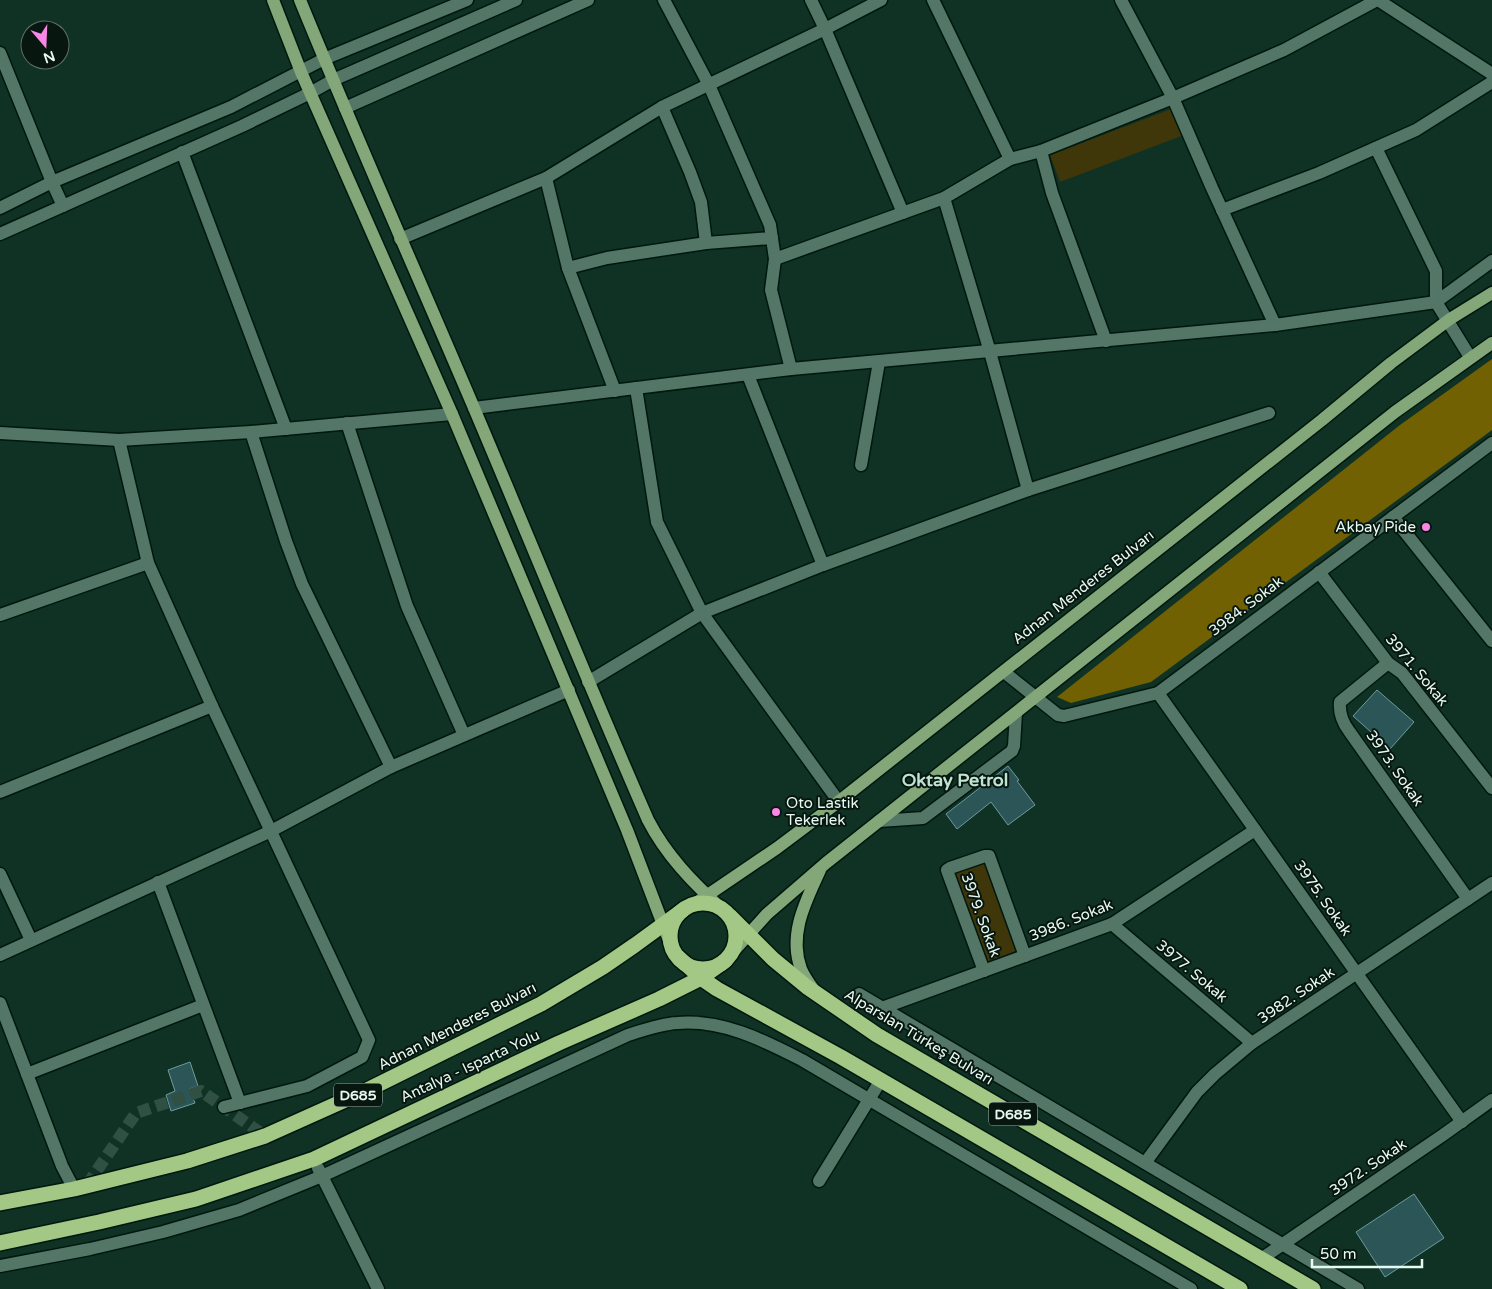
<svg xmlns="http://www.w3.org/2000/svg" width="1492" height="1289" font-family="'Varela Round',sans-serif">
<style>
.green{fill:#3f360a}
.forest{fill:#726103}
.building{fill:#2b5557;stroke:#6f9a9c}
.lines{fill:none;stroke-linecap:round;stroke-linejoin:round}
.minor-tunnel{stroke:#2f5043;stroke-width:12;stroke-dasharray:12 6;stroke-linecap:butt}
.minor-casing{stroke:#01180f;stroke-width:15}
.major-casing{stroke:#01180f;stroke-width:15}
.highway-casing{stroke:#01180f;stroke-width:18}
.minor{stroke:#537666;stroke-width:12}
.major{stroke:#83a778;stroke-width:12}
.highway{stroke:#a3c784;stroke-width:15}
.poi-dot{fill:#fa87e6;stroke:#081610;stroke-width:2}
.labels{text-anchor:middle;stroke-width:4;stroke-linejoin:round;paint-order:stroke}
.shield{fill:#081610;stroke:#a4b6ae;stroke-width:1}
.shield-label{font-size:14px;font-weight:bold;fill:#e7faf1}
.poi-label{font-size:15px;fill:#e7faf1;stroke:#081610;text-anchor:end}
.street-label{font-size:15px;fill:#e7faf1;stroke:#081610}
.quarter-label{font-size:18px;font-weight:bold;fill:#bee4d2;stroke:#081610}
</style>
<rect width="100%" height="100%" fill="#0f3224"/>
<g class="green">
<path d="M1174,108l10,27 -124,47 -10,-27z"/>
<path d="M985,861l33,90 -33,12 -32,-90z"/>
</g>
<path class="forest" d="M1492,359v71l-341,252 -80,21 -14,-6 343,-272z"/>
<g class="building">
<path d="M1377,690l37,32 -24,27 -37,-33z"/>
<path d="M1008,766l11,14 -2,1 18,24 -27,20 -17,-23 -34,27 -11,-15z"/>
<path d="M190,1062l8,24 -9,3 6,14 -24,8 -5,-16 9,-4 -7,-21z"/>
<path d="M1414,1194l30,44 -59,39 -29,-45z"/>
</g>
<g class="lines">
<path class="minor-tunnel" d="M87,1185l49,-72 65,-22 64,45"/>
<defs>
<g id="minor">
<path d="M664,0l45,85 61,140 5,34 -4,31 20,79"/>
<path d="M811,0l14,29 78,184"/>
<path d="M933,0l77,159"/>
<path d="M1121,0l52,98 39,90 63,137 161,-23 34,55"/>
<path d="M1378,0l114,74"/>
<path d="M0,53l52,129 11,24"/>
<path d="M662,107l28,65 11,30 5,41"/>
<path d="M345,108l243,-108"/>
<path d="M1376,148l60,123v31"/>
<path d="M1041,151l11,42 54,148"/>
<path d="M182,152l104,277"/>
<path d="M546,178l22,90 47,123"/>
<path d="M0,208l52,-26 179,-75 93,-48 143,-59"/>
<path d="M1222,210l97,-37 97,-43 76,-48"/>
<path d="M0,234l242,-108 68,-33 23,-13 183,-80"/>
<path d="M400,239l146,-61 116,-71 163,-78 56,-29"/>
<path d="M775,259l169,-61 66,-39 31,-8 132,-53 111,-48 93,-50"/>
<path d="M568,268l39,-10 99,-15 66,-5"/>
<path d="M1436,302l56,-41"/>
<path d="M748,375l75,190"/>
<path d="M636,388l21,134 45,91 137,189"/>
<path d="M474,408l317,-39 484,-44"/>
<path d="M347,423l60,183 57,129"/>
<path d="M251,432l35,109 16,43 89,183"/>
<path d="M0,433l119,7 132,-8 201,-18"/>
<path d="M119,440l29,123 64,143 157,334 -7,17 -55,29 -83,21"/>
<path d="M861,465l18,-103"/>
<path d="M1028,490l241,-77"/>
<path d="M1393,517l99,124"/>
<path d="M1319,572l69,91 14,10 90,115"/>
<path d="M0,615l148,-52"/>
<path d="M1388,663l-48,39c-1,10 3,21 9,29l119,168"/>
<path d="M1004,672l54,43 6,1 94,-23 334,-250"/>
<path d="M588,682l114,-69 121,-48 205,-75 -38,-138 -46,-154"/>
<path d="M1158,693l304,429"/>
<path d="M0,792l212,-86"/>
<path d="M879,821l44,-3 89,-67 2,-5 2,-33"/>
<path d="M0,874l31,66"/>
<path d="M158,882l82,221"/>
<path d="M1112,924l140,119"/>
<path d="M0,955l271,-124 120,-64 178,-77"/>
<path d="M984,971l-36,-98 -1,-3 3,-2 35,-12h4l36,100"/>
<path d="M859,994l499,295"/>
<path d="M0,1003l62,163 12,23"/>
<path d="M882,1008l230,-84 143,-94"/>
<path d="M27,1074l176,-69"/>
<path d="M1145,1163l52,-71 18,-18 37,-31 240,-160"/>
<path d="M318,1168l60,121"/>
<path d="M819,1181l62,-101"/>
<path d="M1261,1259l182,-124 49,-35"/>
<path d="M0,1266l90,-17 73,-17 76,-22 83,-34 306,-141c16,-5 32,-11 49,-12 45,-4 86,17 125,37l389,229"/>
</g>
<g id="major">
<path d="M273,0l28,72 151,342 175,416 45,118"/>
<path d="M300,0c56,137 116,272 174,408 58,137 114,275 174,412 18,35 45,63 74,89"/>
<path d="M693,905l84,-57 56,-42 489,-386 69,-57 59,-44 42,-26"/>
<path d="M731,954l36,-40 59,-51 569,-451 97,-69"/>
<path d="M813,989c-4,-6 -9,-13 -12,-20 -13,-35 5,-68 19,-99"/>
</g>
<g id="highway">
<circle cx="703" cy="936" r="33"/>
<path d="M730,916l43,43 34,28 70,48 436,254"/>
<path d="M678,957l23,21 16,11 124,68 399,232"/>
<path d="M0,1203l74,-14 113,-28 78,-25 96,-43 180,-89 62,-37 32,-22 48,-35"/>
<path d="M0,1243l99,-21 97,-23 118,-40 245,-116 100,-44 42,-21 24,-17"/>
</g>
</defs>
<use href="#minor" class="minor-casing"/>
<use href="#major" class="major-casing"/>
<use href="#highway" class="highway-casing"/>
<use href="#minor" class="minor"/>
<use href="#major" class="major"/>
<use href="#highway" class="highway"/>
</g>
<g class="poi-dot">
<circle cx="1426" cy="527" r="5"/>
<circle cx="776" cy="812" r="5"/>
</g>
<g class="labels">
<g class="shield">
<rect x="334" y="1083.5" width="48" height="23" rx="4"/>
<rect x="989" y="1102.5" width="48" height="23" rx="4"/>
</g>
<g class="shield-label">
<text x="358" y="1100">D685</text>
<text x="1013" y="1119">D685</text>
</g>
<g class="poi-label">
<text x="1416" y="532">Akbay Pide</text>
<text x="786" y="808" text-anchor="start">Oto Lastik<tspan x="786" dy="17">Tekerlek</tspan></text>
</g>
<g class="street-label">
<text transform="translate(1083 587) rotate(-38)" y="5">Adnan Menderes Bulvarı</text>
<text transform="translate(1246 606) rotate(-37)" y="5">3984. Sokak</text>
<text transform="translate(1417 670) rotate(50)" y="5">3971. Sokak</text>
<text transform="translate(1395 768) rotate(55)" y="5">3973. Sokak</text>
<text transform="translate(1323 898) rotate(55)" y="5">3975. Sokak</text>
<text transform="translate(981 915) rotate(70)" y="5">3979. Sokak</text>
<text transform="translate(1071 920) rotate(-22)" y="5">3986. Sokak</text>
<text transform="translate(1192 971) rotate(40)" y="5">3977. Sokak</text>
<text transform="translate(1296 995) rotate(-34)" y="5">3982. Sokak</text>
<text transform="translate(457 1026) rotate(-27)" y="5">Adnan Menderes Bulvarı</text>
<text transform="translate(919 1037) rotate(31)" y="5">Alparslan Türkeş Bulvarı</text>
<text transform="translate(470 1066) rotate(-25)" y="5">Antalya - Isparta Yolu</text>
<text transform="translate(1368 1167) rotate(-34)" y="5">3972. Sokak</text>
</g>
<g class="quarter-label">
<text x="955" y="786">Oktay Petrol</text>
</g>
</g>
<g transform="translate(45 45) rotate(161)"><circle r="24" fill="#081610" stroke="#61716a"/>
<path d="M0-4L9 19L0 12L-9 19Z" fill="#fa87e6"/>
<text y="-8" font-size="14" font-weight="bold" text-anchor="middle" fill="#e7faf1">N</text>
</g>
<path d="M1312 1259v8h110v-8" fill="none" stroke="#e7faf1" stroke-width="2.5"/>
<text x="1320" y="1259" font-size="15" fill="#e7faf1" stroke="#081610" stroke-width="4" paint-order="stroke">50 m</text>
</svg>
